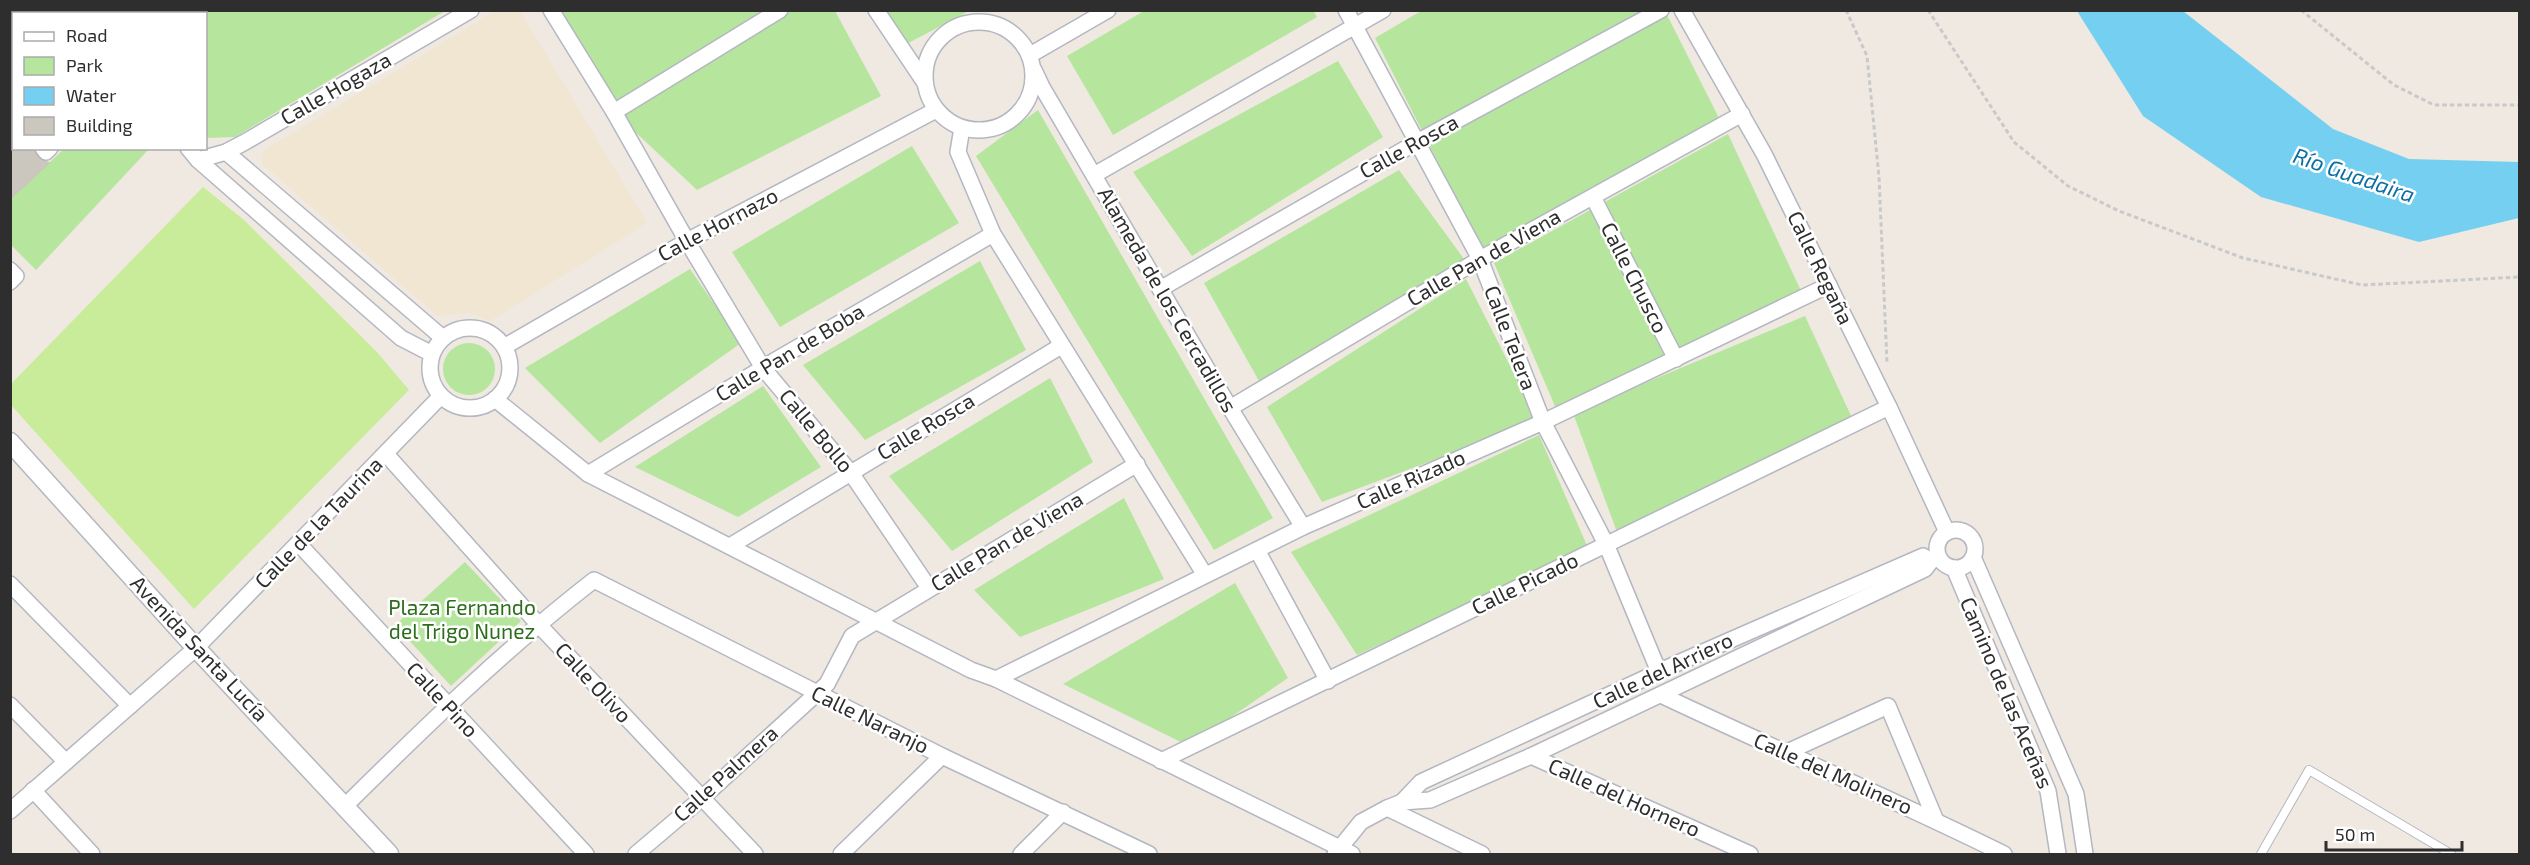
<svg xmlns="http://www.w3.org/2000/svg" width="2530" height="865" font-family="'Exo 2',sans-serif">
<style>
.education{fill:#f0e6d1}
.green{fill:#b6e59e}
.pitch{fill:#c9ec9a}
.water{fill:#75cff0}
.building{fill:#cbc7bf;stroke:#cbc5ba;stroke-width:1.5}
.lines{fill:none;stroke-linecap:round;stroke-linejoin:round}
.service-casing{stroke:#b4b7c1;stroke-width:10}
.minor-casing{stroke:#b4b7c1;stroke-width:18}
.tertiary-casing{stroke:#b4b7c1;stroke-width:21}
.path{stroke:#c9c9c9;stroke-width:3;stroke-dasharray:4.5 3;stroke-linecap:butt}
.service{stroke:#fff;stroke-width:8}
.minor{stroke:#fff;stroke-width:15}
.tertiary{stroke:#fff;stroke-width:18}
.labels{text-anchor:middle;stroke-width:5;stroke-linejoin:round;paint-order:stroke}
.street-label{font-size:21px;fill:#2e2e2e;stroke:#fff}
.park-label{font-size:21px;fill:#2c6e1b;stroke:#fff}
.water-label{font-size:22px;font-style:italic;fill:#0d6fa3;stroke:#fff}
</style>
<rect width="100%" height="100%" fill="#efe9e1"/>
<path class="education" d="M495,11h25l127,212 -157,98 -21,-8 -31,3 -176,-152 1,-13z"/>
<g class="green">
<path d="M1313,10l4,7 -204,118 -46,-79 77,-45z"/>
<path d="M98,11h347l-210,126 -29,1v-124h-105z"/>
<path d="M551,11h284l46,85 -184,94 -83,-78z"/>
<path d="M876,11h93l-70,37z"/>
<path d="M1421,11h244l58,115 -237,131 -111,-219z"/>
<path d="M1338,61l45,76 -191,119 -59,-84z"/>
<path d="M1038,110l235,408 -59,32 -238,-394z"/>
<path d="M1728,134l74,159 -245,118 -63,-148z"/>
<path d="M912,146l47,77 -179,104 -48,-75z"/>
<path d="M64,149h85l-113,121 -25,-25 -1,-46z"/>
<path d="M1399,170l65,89 -205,122 -55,-98z"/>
<path d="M980,261l46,89 -161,90 -62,-75z"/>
<path d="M690,269l51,74 -141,100 -75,-75z"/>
<path d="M1466,279l72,142 -216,81 -55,-95z"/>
<path d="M1805,316l47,102 -235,114 -44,-119z"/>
<circle cx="469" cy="369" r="26"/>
<path d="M1050,378l43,84 -141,89 -63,-75z"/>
<path d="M763,386l58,81 -83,50 -103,-50z"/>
<path d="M1539,435l49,113 -231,107 -66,-103z"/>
<path d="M1124,498l40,81 -144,58 -46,-47z"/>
<path d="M465,562l56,59 -70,65 -56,-61z"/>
<path d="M1235,583l53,95 -99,68 -126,-62z"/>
</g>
<path class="pitch" d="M203,187l41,33 133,132 32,38 -215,219 -183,-204 -1,-20z"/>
<path class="water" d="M2077,11h106l150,118 76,30 110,3v56l-100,24 -158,-45 -118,-81z"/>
<path class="building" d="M10,148h23l6,10 10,5 -39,36z"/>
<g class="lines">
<defs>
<path id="service" d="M2261,854l48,-84 142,84"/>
<g id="minor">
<path d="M84,10l3,4"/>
<path d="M551,10l63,102 73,129 76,127 88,105 78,115"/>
<path d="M876,10l49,73"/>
<path d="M1346,10l134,249 63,163 63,122 53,128"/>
<path d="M1682,10l82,144 125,253 58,125"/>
<path d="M26,14l4,-4"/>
<circle cx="979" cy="76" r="54"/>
<path d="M10,28l4,-2"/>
<path d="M1030,55l78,-45"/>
<path d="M1034,70l8,17 188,321 73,119"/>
<path d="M614,112l166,-102"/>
<path d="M10,113l4,3"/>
<path d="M962,128l-4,24 35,82 212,341"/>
<path d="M43,148l3,4 4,-4"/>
<path d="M188,148l10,12 203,178 31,16"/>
<path d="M226,152l217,186"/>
<path d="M198,160l28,-8 19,-10 226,-132"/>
<path d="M1094,175l289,-165"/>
<path d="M1593,197l83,162"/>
<path d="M10,270l6,6 -6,6"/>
<path d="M1160,289l257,-147 244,-132"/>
<circle cx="470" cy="368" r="40"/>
<path d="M504,347l183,-106 249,-131"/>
<path d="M495,399l93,75 383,196 25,9 356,175"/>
<path d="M1230,408l250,-149 262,-145"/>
<path d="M386,454l152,170 217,230"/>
<path d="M588,474l188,-114 217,-126"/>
<circle cx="1956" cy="549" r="19"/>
<path d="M299,544l287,310"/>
<path d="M730,546l331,-200"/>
<path d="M1257,550l71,131"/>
<path d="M1973,557l103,237 9,60"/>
<path d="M1954,568l94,223 10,63"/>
<path d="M10,584l120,122"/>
<path d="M996,679l307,-152 240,-105 286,-137"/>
<path d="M1661,695c114,54 230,103 343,159"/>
<path d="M10,705l56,57"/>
<path d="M1785,753l103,-47 48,115"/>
<path d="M1531,756l219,98"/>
<path d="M1161,761l728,-354"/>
<path d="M33,790l59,64"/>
<path d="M1402,802l19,-20 259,-120 243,-106 8,5"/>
<path d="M345,806c81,-80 159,-156 249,-226l348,176 207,98"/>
<path d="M1387,808l95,46"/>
<path d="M10,811l186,-163 245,-252"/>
<path d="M636,854l66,-56 125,-114 25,-48 285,-172"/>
<path d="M841,854l101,-98"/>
<path d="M1021,854l42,-42"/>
<path d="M1335,854l26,-32 26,-14 15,-6 28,-2 101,-44 394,-187 6,-8 8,-3"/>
</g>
<path id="tertiary" d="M10,442l186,206 193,206"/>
</defs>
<use href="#service" class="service-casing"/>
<use href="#minor" class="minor-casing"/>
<use href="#tertiary" class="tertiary-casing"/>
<g class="path">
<path d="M1846,10l21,46 12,121 8,186"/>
<path d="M1928,10l86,132 54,44 51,25 124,47 119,27 158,-8"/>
<path d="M2301,10l93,75 40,20h86"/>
</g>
<use href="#service" class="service"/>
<use href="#minor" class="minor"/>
<use href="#tertiary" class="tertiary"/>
</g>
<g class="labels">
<g class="street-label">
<text transform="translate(336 89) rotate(-30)" y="7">Calle Hogaza</text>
<text transform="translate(1409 147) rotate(-29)" y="7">Calle Rosca</text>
<text transform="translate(718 225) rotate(-28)" y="7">Calle Hornazo</text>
<text transform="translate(1484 258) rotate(-30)" y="7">Calle Pan de Viena</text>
<text transform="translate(1820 268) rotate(64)" y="7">Calle Regaña</text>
<text transform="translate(1634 278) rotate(63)" y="7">Calle Chusco</text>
<text transform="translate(1167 300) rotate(60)" y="7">Alameda de los Cercadillos</text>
<text transform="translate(1510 338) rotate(69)" y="7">Calle Telera</text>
<text transform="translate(790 353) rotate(-31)" y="7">Calle Pan de Boba</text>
<text transform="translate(926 427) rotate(-31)" y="7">Calle Rosca</text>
<text transform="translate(816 431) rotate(50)" y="7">Calle Bollo</text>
<text transform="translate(1411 480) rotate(-24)" y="7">Calle Rizado</text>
<text transform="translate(319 523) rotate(-46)" y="7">Calle de la Taurina</text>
<text transform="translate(1007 542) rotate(-31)" y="7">Calle Pan de Viena</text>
<text transform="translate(1525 584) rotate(-26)" y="7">Calle Picado</text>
<text transform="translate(199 649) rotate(47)" y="7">Avenida Santa Lucía</text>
<text transform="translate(1663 671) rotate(-25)" y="7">Calle del Arriero</text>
<text transform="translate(593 683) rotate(47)" y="7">Calle Olivo</text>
<text transform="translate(2006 693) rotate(67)" y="7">Camino de las Aceñas</text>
<text transform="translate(442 700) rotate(47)" y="7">Calle Pino</text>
<text transform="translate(870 720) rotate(26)" y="7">Calle Naranjo</text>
<text transform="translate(726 774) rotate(-42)" y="7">Calle Palmera</text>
<text transform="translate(1833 774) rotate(24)" y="7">Calle del Molinero</text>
<text transform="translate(1624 798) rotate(24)" y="7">Calle del Hornero</text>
</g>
<g class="park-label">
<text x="462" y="615">Plaza Fernando<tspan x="462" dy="24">del Trigo Nunez</tspan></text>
</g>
<g class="water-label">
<text transform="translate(2354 175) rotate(19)" y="8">Río Guadaira</text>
</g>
</g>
<rect width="2530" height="865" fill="none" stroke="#2e2e2e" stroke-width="24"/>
<rect x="12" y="12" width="195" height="138" fill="#ffffff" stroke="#ababab" stroke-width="1.5"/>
<rect x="24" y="32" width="30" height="9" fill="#ffffff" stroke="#ababab" stroke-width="1.5"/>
<text x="66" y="42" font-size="18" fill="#2e2e2e">Road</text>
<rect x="24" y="57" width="30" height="18" fill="#b6e59e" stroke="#ababab" stroke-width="1.5"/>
<text x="66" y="72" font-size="18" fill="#2e2e2e">Park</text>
<rect x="24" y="87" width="30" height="18" fill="#75cff0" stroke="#ababab" stroke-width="1.5"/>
<text x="66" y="102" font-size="18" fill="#2e2e2e">Water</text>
<rect x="24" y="117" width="30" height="18" fill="#cbc7bf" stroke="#ababab" stroke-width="1.5"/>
<text x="66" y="132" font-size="18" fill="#2e2e2e">Building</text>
<path d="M2326 841v9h136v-9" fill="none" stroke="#2e2e2e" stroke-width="3"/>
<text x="2335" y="841" font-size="18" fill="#2e2e2e" stroke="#ffffff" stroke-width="4.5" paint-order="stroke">50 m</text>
</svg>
